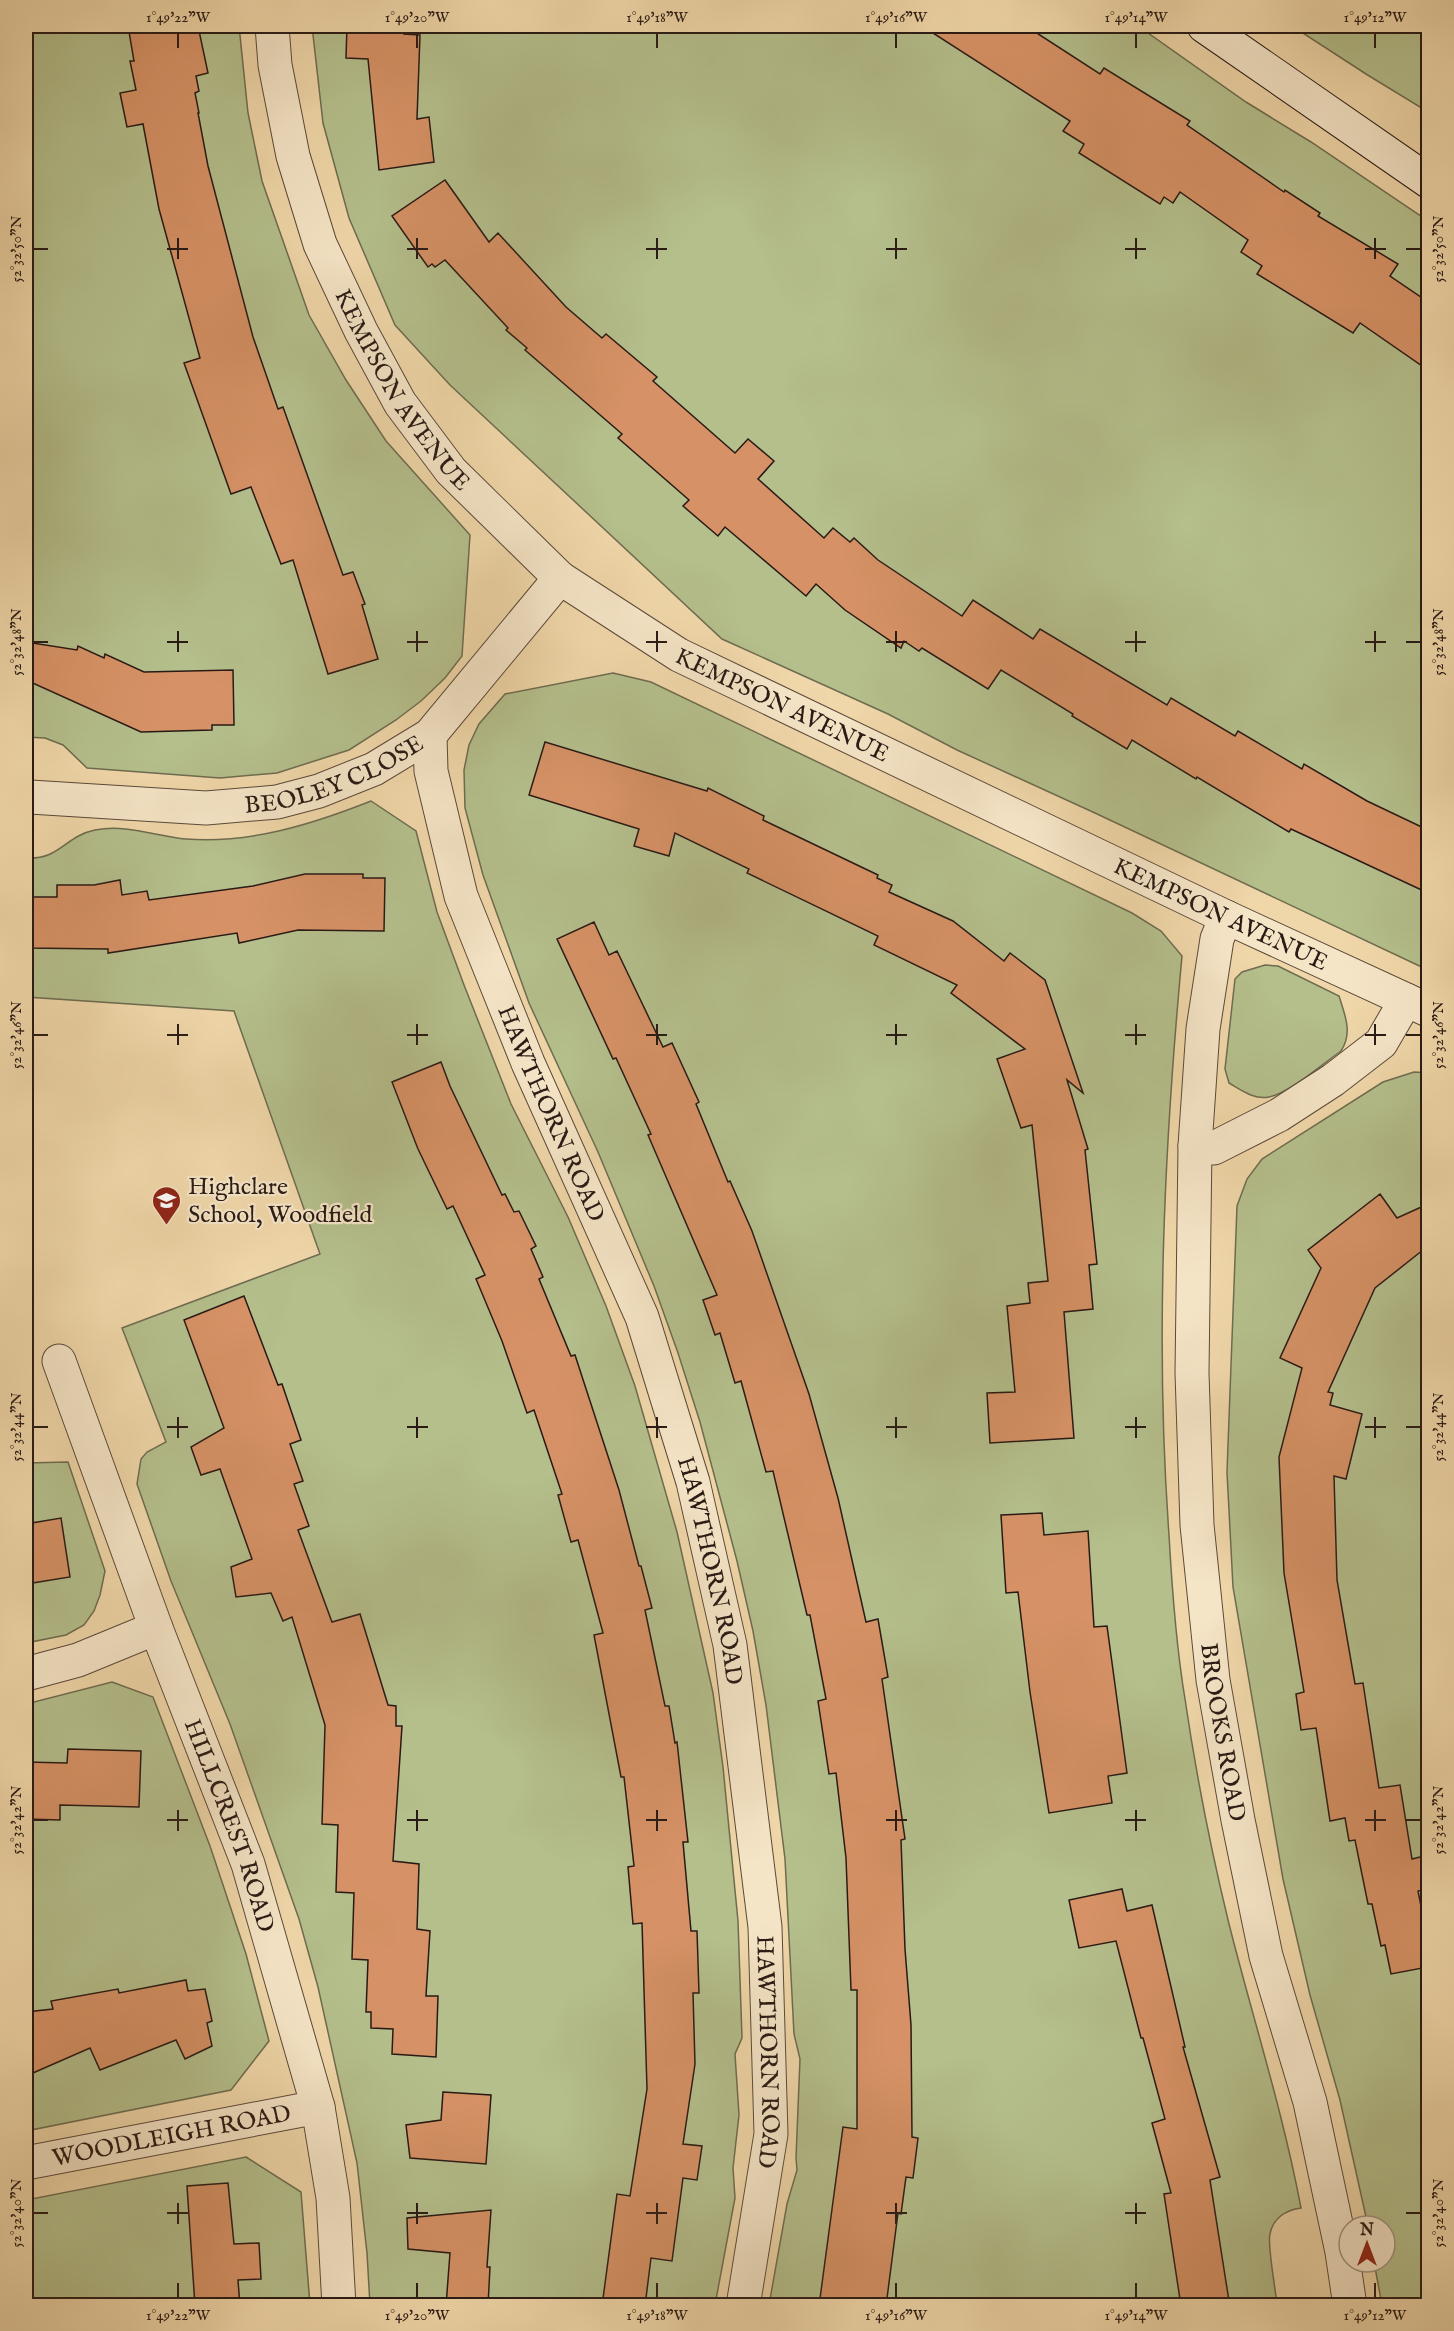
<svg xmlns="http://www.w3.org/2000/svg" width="1454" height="2331" font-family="'IM FELL English',serif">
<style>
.green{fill:#b4bf8c;stroke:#6e6c50;stroke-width:1.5}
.building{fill:#d69266;stroke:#291a15;stroke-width:1.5}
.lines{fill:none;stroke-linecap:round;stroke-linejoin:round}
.street-casing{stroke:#5b493a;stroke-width:35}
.secondary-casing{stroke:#291a15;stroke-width:35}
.street{stroke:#f5e5c7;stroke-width:33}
.secondary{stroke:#f5e5c7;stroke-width:33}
.ticks{fill:none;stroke:#291a15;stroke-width:2}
.labels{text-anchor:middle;stroke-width:4.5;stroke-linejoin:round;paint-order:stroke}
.street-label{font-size:24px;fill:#291a15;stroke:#f5e5c7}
.poi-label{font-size:24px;fill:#291a15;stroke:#f5e5c7;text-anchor:start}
.neatline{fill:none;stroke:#291a15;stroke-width:2}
.ticks-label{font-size:15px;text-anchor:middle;fill:#291a15}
</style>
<rect width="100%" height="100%" fill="#f0d7a9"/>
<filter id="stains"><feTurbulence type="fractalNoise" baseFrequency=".00333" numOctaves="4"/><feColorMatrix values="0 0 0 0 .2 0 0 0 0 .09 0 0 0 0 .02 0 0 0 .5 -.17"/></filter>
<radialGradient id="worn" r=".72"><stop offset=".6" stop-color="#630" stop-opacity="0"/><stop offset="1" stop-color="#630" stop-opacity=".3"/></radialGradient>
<g class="green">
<path d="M26,26h213l9,87 14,68 47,134 37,65 40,61 84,94 -8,121 -17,22 -24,23 -25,19 -47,30 -72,23 -57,5 -133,-10 -24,-23 -18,-7 -19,-1z"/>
<path d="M312,26h826l108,76 65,40 117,79v749l-333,-157 -138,-63 -69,-36 -166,-75 -272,-254 -55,-60 -46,-107 -26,-95z"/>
<path d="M1292,26h136v86l-62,-38z"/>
<path d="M613,673l38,9 481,231 29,18 21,25c-18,193 -27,386 -13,579 3,54 7,110 16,164 11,75 26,151 44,225 24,95 54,188 72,284 -15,2 -28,10 -31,26 -3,11 6,57 7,71h-508l18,-101 10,-34 -1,-12 4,-99 -6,-25 -9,-175 -19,-154 -13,-74 -16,-70 -37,-139 -22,-69 -24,-67 -56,-134 -69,-149 -46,-128 -18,-67 -1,-38 5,-25 10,-21 26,-30z"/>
<path d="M371,801l45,30 21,81 27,73 47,119 57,113 38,89 29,80 42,146 36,161 10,74 15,154 4,117 -7,16 4,61 -6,53 2,30 -20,107h-345l-3,-52 -10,-90 -39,-176 -19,-68 -69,-195 -59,-143 -34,-97 4,-25 6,-7 19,-10 -44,-114 198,-74 -86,-243 -208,-14v-139c34,2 39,-22 69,-28 32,-6 60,6 91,9 64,5 127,-15 185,-38z"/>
<path d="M1265,965l13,1 61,30c6,19 14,37 2,55 -17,12 -53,43 -72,46 -15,3 -28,-7 -40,-14l-4,-14 10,-90 7,-7z"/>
<path d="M1414,1072l14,1v1232h-46l-8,-43h11v-36h-17l-28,-126 -30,-105 -27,-116 -50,-292 -6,-115 10,-266 10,-27 15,-20 121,-77z"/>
<path d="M68,1462l37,109 -5,24 -6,16 -10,14 -18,10 -40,8v-180z"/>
<path d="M112,1682l41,15 57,149 36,108 23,87 -38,49 -205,41v-427z"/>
<path d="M246,2157l55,35 9,113h-284v-105z"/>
</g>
<g class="building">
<path d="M128,26h70l10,47 -12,3 3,15 -4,2 4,20h-1l10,53 45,171 25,72 5,-2 60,168 10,-3 12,32 -3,1 16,54 -50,15 -35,-114 -12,4 -30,-77 -20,7 -47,-131 16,-5 -41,-149 -16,-85 -16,3 -7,-34 16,-3 -6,-29h4z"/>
<path d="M347,26h59l-2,8 16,1 -3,84 12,-2 5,45 -55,8 -11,-111 -22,-1z"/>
<path d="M922,26h104l74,48 4,-6 86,53 -3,4 97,67 1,-2 35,23 -2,3 80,48 -8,12 38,26v68l-68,-47 -7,10 -96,-59 5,-8 -21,-14 7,-12 -68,-48 -7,11 -9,-6 -4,7 -81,-51 5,-9 -21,-13 7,-10z"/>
<path d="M445,180l44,62 9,-9 68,74 36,31 4,-4 51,43 -4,4 82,72 13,-14 26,22 -16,18 66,59 9,-10 17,14 4,-4 24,22 84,56 11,-16 60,39 7,-10 127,76 4,-7 64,38 3,-5 64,38 2,-5 63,37 61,29v63l-137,-64 -2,3 -92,-55 -1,2 -64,-39 -5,9 -55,-33 1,-2 -72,-44 -13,19 -66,-41 -3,3 -15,-10 -3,7 -56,-38 -29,-26 -10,12 -81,-69 -7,9 -35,-30 6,-6 -71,-62 4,-4 -97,-84 2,-2 -21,-18 2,-2 -63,-68 -10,7 -3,-3 -4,3 -36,-51z"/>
<path d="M26,642l51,8 1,-4 26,12 1,-4 39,18 89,-2 1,55h-22v5l-71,2 -115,-52z"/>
<path d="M545,742l162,49 1,-3 56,28 -1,4 115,55 -1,3 15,7 -3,7 64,29 51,40 6,-8 35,27 38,113 -16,-13 21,69 -3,1 12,114 -8,1 4,44 -29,3 10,126 -84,5 -3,-50 28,-1 -8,-86 23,-3 -2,-20 20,-2 -16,-156 -11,3 -24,-69 28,-10 -74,-56 6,-8 -83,-40 4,-9 -131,-63 2,-4 -74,-36 -6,23 -35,-10 5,-17 -110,-34z"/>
<path d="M305,874h58v4h22l-1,53 -86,-1 -59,13 -2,-10 -129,20v-4l-82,-1v-39h7v-12h24v-12h37l26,-5 2,15 25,-4 2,9 104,-14z"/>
<path d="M594,922l15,33 8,-4 46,96 9,-4 27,59 -3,2 32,78 2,-1 22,50 57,163 29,104 28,124 12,-3 10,58 -6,2 23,160 -4,1 4,109 6,76 1,112 6,1 -5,40 -7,-1 -5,37 -3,-1 -12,93h-67l24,-179 14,2v-139h-6l-5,-132 -10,-85 -7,1 -11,-73 8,-2 -16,-84h-3l-34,-144 -7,1 -25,-91 -6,2 -15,-50 -5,2 -12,-35 14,-5 -69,-160 3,-1 -35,-76 -3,1 -56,-120z"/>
<path d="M441,1062l9,24 52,109 3,-1 9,18 5,-1 17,35 -5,3 12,28 -4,2 32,77 4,-1 44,135 20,76h2l11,42 -7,2 20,96h4l6,37 2,-1 11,100h-5l8,89h6l2,62h-6l2,71 -12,80 19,2 -5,34 -14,-2 -11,83 -21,-3 -6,48h-43l15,-112 13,2 17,-107 -5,-166 -9,1 -5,-57 6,-1 -10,-89h-3l-27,-142 9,-2 -25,-93 -7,2 -13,-47 4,-1 -28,-84 -7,3 -25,-72 -26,-62 9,-4 -32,-69 -6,3 -29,-60 -26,-67z"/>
<path d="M1380,1194l17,24 31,-14v42l-53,42 -47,104 5,1 -3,12 32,9 -16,65 -12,-3 3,104 18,104 8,-1 16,105 21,-3 12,74 16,-4v34l-10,2 10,50v26l-37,7 -6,-29 -4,1 -9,-42h-4l-13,-64 -6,1 -4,-23 -15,3 -14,-93 -15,2 -5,-36 8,-2 -20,-119 -5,-116 23,-89 -22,-10 41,-90 -13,-18z"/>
<path d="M244,1296l34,89 4,-1 19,56 -11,4 13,37 -9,3 15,42 -11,4 34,92 28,-8 28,91 8,1v20h6l-9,135 26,3 -2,65 13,2 -4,65h12l-2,61 -44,-3 1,-25 -22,-1v-16h-5l2,-52 -16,-1 2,-66 -18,-1 2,-67 -16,-1 3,-99 -33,-108 -9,4 -12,-28 -35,4 -5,-30 21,-8 -32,-90 -19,6 -10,-28 33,-19 -40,-108z"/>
<path d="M1042,1513l2,22 44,-4 6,96 13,-1 20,147 -19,3 4,27 -63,10 -19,-121 -12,-100 -12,1 -5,-78z"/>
<path d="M61,1518l9,59 -44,7v-60z"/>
<path d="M68,1749l73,2 -2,56 -79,-2v15l-34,-1v-57l41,1z"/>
<path d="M1122,1889l5,22 25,-6 33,142h-2l37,130 -10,3 19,121 -31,5h-17l-17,-112 7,-1 -19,-70 13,-4 -22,-81h-2l-25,-97 -37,7 -10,-48z"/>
<path d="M186,1980l2,11 17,-2 7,32 -5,2 5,23 -27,13 -9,-19 -76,30 -10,-22 -64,28v-64l27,-3 -2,-8 67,-12 1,4z"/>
<path d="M443,2092l48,3 -5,69 -76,-6 -4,-33 35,-5z"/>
<path d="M228,2183l6,61 25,-1 2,36 -23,1 2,26h-45l-8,-120z"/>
<path d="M491,2210l-4,57h3l-2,39h-42l4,-53 -42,-4 -1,-31z"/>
</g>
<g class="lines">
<defs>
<g id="street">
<path id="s1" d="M272,26l3,39 18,91 27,88 41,87 39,72 51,68 109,107 119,77 547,262 202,93"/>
<path id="s2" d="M430,735l1,36 30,125 67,167 114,254 51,165 37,163 35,282 6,207 -28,172"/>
<path id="s3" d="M30,797l176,11 71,-6 42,-11 55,-22 56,-34 130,-157"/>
<path id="s4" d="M1226,917l-9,22 -14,90 -8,117 -3,227 5,152 16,155 25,140 28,136 44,146 32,150 8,54"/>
<path d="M1195,1146l19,2 65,-33 54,-35 48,-37 25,-43"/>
<path id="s5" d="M59,1361l97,267 92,236 70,243 15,91 6,108"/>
<path d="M26,1674l52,-14 78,-32"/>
<path id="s6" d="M26,2163l292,-56"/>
</g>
<path id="secondary" d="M1204,26l224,155"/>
</defs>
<use href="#street" class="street-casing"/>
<use href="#secondary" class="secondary-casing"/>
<use href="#street" class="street"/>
<use href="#secondary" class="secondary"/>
</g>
<path class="ticks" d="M178,33v15M417,33v15M657,33v15M896,33v15M1136,33v15M1375,33v15M178,238v21M417,238v21M657,238v21M896,238v21M1136,238v21M1375,238v21M33,249h15M167,249h21M407,249h21M646,249h21M886,249h21M1125,249h21M1365,249h21M1406,249h15M178,631v21M417,631v21M657,631v21M896,631v21M1136,631v21M1375,631v21M33,642h15M167,642h21M407,642h21M646,642h21M886,642h21M1125,642h21M1365,642h21M1406,642h15M178,1024v21M417,1024v21M657,1024v21M896,1024v21M1136,1024v21M1375,1024v21M33,1035h15M167,1035h21M407,1035h21M646,1035h21M886,1035h21M1125,1035h21M1365,1035h21M1406,1035h15M178,1417v21M417,1417v21M657,1417v21M896,1417v21M1136,1417v21M1375,1417v21M33,1427h15M167,1427h21M407,1427h21M646,1427h21M886,1427h21M1125,1427h21M1365,1427h21M1406,1427h15M178,1810v21M417,1810v21M657,1810v21M896,1810v21M1136,1810v21M1375,1810v21M33,1820h15M167,1820h21M407,1820h21M646,1820h21M886,1820h21M1125,1820h21M1365,1820h21M1406,1820h15M178,2203v21M417,2203v21M657,2203v21M896,2203v21M1136,2203v21M33,2213h15M167,2213h21M407,2213h21M646,2213h21M886,2213h21M1125,2213h21M1406,2213h15M178,2283v15M417,2283v15M657,2283v15M896,2283v15M1136,2283v15M1375,2283v15"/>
<defs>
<symbol id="school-pin" viewBox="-11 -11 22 30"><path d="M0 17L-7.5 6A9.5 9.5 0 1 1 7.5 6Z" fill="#8f2418" stroke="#f5e5c7"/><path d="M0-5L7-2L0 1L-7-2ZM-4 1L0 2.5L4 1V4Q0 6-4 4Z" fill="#fff"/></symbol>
</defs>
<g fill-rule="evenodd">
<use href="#school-pin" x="150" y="1184" width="33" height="45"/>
</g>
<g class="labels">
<g class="street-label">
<text dy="8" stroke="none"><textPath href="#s1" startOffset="392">KEMPSON AVENUE</textPath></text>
<text dy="8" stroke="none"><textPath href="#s1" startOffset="896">KEMPSON AVENUE</textPath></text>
<text dy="8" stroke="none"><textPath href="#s3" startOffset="310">BEOLEY CLOSE</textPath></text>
<text dy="8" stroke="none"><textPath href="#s1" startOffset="1382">KEMPSON AVENUE</textPath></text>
<text dy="8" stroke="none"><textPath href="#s2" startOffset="400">HAWTHORN ROAD</textPath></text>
<text dy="8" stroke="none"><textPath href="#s2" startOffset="886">HAWTHORN ROAD</textPath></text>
<text dy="8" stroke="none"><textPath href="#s4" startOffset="820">BROOKS ROAD</textPath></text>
<text dy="8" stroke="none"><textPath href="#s5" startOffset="495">HILLCREST ROAD</textPath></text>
<text dy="8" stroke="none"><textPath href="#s2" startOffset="1372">HAWTHORN ROAD</textPath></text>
<text dy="8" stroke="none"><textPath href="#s6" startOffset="148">WOODLEIGH ROAD</textPath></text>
</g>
<g class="poi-label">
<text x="188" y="1194">Highclare<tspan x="188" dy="28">School, Woodfield</tspan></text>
</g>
</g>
<rect width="1454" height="2331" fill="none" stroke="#f0d7a9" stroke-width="66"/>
<g transform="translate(1367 2244)"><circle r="28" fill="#f5e5c7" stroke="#a39480" stroke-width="1.5"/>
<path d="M0-4.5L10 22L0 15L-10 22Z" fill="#8f2418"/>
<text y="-9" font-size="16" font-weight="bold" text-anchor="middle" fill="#291a15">N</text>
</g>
<rect x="33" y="33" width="1388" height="2265" class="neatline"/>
<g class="ticks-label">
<text x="178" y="22">1°49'22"W</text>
<text x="417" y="22">1°49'20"W</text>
<text x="657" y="22">1°49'18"W</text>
<text x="896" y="22">1°49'16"W</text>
<text x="1136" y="22">1°49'14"W</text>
<text x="1375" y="22">1°49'12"W</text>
<text transform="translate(16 249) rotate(-90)" y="5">52°32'50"N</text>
<text transform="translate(1438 249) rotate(-90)" y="5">52°32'50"N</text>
<text transform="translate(16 642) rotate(-90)" y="5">52°32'48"N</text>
<text transform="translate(1438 642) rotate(-90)" y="5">52°32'48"N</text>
<text transform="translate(16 1035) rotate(-90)" y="5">52°32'46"N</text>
<text transform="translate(1438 1035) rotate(-90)" y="5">52°32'46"N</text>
<text transform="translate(16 1427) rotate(-90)" y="5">52°32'44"N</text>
<text transform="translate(1438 1427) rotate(-90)" y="5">52°32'44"N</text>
<text transform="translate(16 1820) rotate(-90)" y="5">52°32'42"N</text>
<text transform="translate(1438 1820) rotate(-90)" y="5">52°32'42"N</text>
<text transform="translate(16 2213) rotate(-90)" y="5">52°32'40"N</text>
<text transform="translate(1438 2213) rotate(-90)" y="5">52°32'40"N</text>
<text x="178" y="2320">1°49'22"W</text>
<text x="417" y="2320">1°49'20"W</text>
<text x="657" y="2320">1°49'18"W</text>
<text x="896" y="2320">1°49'16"W</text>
<text x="1136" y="2320">1°49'14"W</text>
<text x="1375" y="2320">1°49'12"W</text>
</g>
<rect width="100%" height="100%" filter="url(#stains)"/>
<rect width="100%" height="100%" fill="url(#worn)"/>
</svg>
